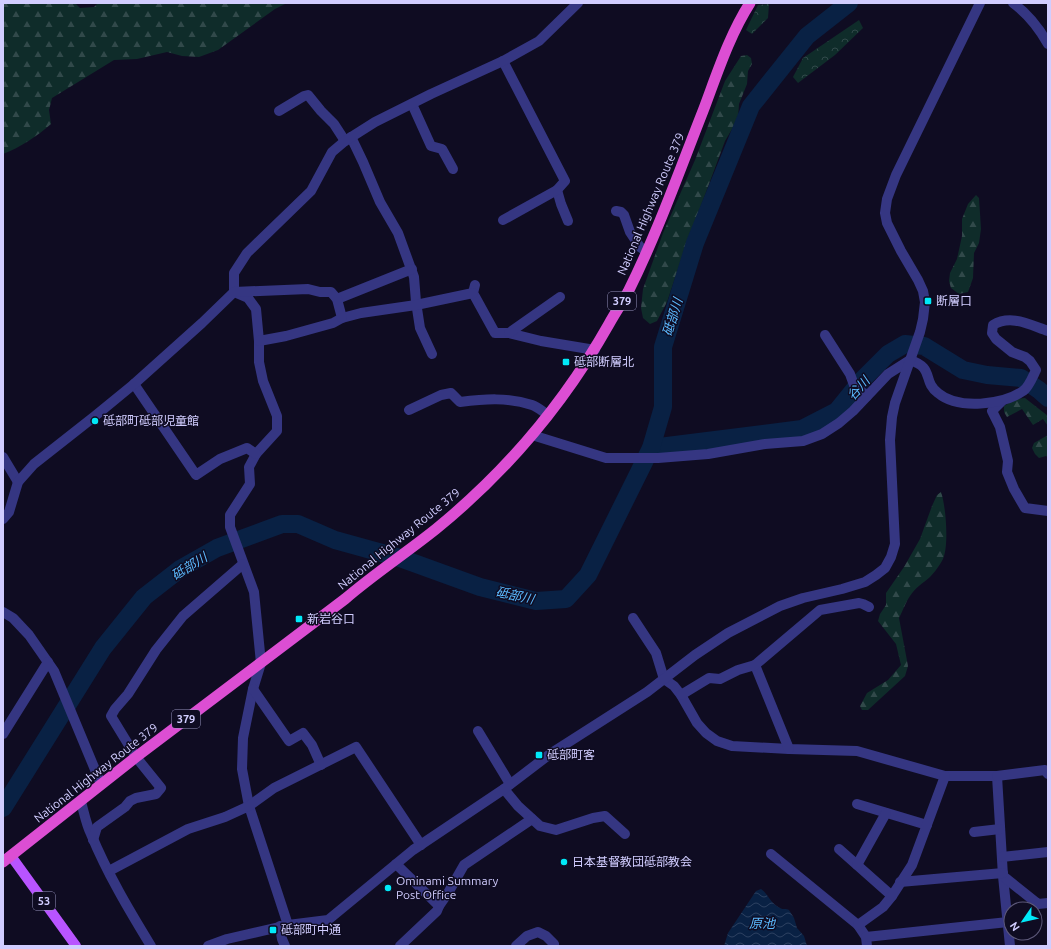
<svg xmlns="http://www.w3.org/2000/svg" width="1051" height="949" font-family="Ubuntu,'Noto Sans JP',sans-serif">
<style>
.forest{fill:url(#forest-firs)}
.park{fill:url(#park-crowns)}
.water{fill:url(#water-waves)}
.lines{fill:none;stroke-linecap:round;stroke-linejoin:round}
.river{stroke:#092144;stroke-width:18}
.minor{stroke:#353682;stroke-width:10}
.primary{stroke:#b854ff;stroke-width:10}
.trunk{stroke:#dc4ed3;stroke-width:11}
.poi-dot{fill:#00e9f8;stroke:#0f0c22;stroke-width:1.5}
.labels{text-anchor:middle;stroke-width:3;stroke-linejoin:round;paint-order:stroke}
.shield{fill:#0f0c22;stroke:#9793bd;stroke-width:1}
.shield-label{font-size:11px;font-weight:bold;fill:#d1cdff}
.street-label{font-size:12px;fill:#d1cdff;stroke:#0f0c22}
.poi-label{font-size:12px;fill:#d1cdff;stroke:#0f0c22;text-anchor:start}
.water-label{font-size:13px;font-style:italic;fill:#5bbaff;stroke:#0f0c22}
</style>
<defs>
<pattern id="forest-firs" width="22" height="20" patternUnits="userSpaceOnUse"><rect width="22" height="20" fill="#0f2c2a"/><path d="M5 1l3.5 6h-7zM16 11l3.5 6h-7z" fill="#31494a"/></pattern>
<pattern id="park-crowns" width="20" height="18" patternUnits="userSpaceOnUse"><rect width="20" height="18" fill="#0f2c2a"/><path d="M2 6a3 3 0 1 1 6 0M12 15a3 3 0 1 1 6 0" fill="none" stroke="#31494a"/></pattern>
<pattern id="water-waves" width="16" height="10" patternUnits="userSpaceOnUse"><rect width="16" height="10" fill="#092144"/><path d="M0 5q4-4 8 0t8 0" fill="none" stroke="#2c4060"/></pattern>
</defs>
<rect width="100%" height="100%" fill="#0f0c22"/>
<g class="forest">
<path d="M3,3h72l5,5 14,-1 4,-4h189l-12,6 -57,41 -19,7 -17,-1 -15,-4 -30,7 -23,1 -62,38 -3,12 2,14c-15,13 -30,23 -48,30z"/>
<path d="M747,55l4,3 1,6 -4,7 -1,13 -8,20 -1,15 -13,22 -42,113 -16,48 -10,19 -7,3 -7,-6 -2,-10 2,-19 20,-56 32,-73 30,-79 16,-25z"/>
<path d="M976,195l3,3 2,31 -2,14 -5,10 -1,25 -5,14 -9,2 -8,-6 -2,-7 1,-8 7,-14 5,-23v-17l6,-15z"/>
<path d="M1025,398l23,18v10l-5,-7 -10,6 -11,-16 -15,8 -3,-5v-6l12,-7z"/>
<path d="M1048,435v22l-2,-1 -7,2 -4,-4 -3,-6 2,-5z"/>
<path d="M941,492c5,14 8,54 2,67 -3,6 -9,14 -13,18 -7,6 -15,11 -20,19 -5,7 -7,15 -11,22l9,48 -3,10 -37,34h-6l-2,-4 7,-13 21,-13 13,-15 -5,-21 -18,-23 2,-7 6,-9v-12l18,-26 16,-28 12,-33 5,-11z"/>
</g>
<g class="park">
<path d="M769,4l-1,14 -16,16 -6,-4 12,-25z"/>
<path d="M859,20l4,8 -28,27 -37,28 -5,-6 10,-19z"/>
</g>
<path class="water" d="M761,889c7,5 10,15 19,19 3,2 6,0 9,2l5,8 3,10 7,8 3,10h-83l4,-13 28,-42z"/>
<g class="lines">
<g class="river">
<path d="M651,448l151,-19 35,-18 25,-31 26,-26 17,-10 19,2 39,24 24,5 34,3 18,12 9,8"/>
<path d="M3,808l100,-160 41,-51 36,-28 37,-21 46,-17 19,-7h16l37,16 65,18 80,29 56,14 30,-2 22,-24 63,-127 12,-41v-60l32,-104 56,-137 56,-70 42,-33"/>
</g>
<g class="minor">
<path d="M1013,3c15,11 26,25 35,41"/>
<path d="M412,104l19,42 11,3 11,20"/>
<path d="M279,111l25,-15 4,-1 13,16 13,13 11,17"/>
<path d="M351,137l12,25 17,40 18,31 16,44 2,25 4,26 12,26"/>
<path d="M557,190l4,14 7,17"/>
<path d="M616,211l5,1 3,3 6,17 10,15 6,4"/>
<path d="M503,220l54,-30 8,-9 -62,-120"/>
<path d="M475,285l-2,8 22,40h14l32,8 54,9"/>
<path d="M234,292l14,6 8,11 3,32v21l4,19 14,35v15l-21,23 -7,13 1,17 -20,31v12l24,65 7,71 -8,26 -10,49 -1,31 7,37 39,119"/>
<path d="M234,292v-19l13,-20 64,-62 21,-39 13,-11 30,-19 56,-28 72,-33 36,-20 39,-38"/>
<path d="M337,299l75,-30"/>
<path d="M509,333l51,-36"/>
<path d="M825,335l25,39 4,11 13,11"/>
<path d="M259,341l27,-5 47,-13 9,-5 19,-5 55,-8 57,-12"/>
<path d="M134,384l62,91 24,-16 27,-11 9,6"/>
<path d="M1002,401l-10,10 8,16 8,34 -1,11 7,17 11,19 23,3"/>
<path d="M409,410l32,-15 10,-2 9,9c24,-3 48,-5 72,3 6,2 11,7 16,10"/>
<path d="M532,435l74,23h52l50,-4 57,-10 38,-3 19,-7 17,-11 14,-12 35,-37 22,-14c25,8 12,21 28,33 20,17 65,12 85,-2 6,-4 10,-15 13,-21l-6,-9 -5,-4 -13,-5 -16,-13 -4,-6 1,-8c18,-11 37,0 55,6"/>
<path d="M3,457l15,25"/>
<path d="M3,519l6,-7 9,-30 16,-18 61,-48 39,-32 68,-61 32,-31 74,-3 12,3h11l6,7 5,19"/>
<path d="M3,612l10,6 16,17 25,36 47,113"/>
<path d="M633,618l23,35 8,26 10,7 7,9 16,28 9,10 11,8 15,5 57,3 68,2 88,25h52l6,100 7,70"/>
<path d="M755,665l34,84"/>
<path d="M253,689l36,52 14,-8 9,12 9,20"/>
<path d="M681,695l28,-17 11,1 18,-9 17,-5 65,-55 39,-7 4,1 6,3"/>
<path d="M478,731l32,53"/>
<path d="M3,734l45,-72"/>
<path d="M997,776l48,-6 3,4"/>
<path d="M504,789l14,17 22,20 16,4 37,-12 12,-2 20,18"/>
<path d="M81,802c3,10 5,22 10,32 16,39 38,76 60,112"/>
<path d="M857,804l70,21"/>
<path d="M974,832l26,-3"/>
<path d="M93,840l4,-13 28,-20 5,-6 6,-3 20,-4 5,-6 -25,-31 -25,-41 4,-7 13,-15 28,-44 27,-34 60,-52"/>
<path d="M839,849l53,47"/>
<path d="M771,854l87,71 8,12 1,9"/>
<path d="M1002,857l46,-5"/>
<path d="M396,864l43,42"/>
<path d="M857,865l29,-52"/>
<path d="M109,871l79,-42 37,-12 24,-11 25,-18 82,-41 65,98"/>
<path d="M1003,876l35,28 10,-1"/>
<path d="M900,882l103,-9"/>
<path d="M858,925l25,-18 9,-11 20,-31 33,-89"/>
<path d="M280,926l2,13 3,7"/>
<path d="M866,937l142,-15"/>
<path d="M208,946l19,-7 61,-14 40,-5 85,-70 91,-61 46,-35 97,-62 48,-37 33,-22 52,-27 23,-8 39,-9 23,-7 11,-7 9,-7 6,-11 4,-13 -5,-104 2,-23 3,-14 25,-71 3,-13 2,-17 -2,-11 -5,-11 -17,-29 -14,-28 -2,-10 2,-14 9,-24 84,-172"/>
<path d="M400,946l37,-35 2,-5 9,-13 16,-28 68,-46"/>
<path d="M516,946l11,-10 11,-4 8,4 8,8 -1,2"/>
</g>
<path class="primary" d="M11,856l65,90"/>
<path class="trunk" d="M3,862l133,-105 209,-158c29,-25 61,-46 91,-70 70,-57 129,-127 173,-205 6,-11 13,-21 19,-32 29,-58 51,-120 75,-181 14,-37 26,-75 47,-108"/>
</g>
<g class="poi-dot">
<rect x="924" y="297" width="8" height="8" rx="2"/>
<rect x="562" y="358" width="8" height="8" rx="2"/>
<circle cx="95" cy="421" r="4"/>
<rect x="295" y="615" width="8" height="8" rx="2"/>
<rect x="535" y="751" width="8" height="8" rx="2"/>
<circle cx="564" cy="862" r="4"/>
<circle cx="388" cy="888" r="4"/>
<rect x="269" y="926" width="8" height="8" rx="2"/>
</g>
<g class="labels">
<g class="shield">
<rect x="608" y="292" width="28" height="18" rx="3"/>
<rect x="172" y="710" width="28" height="18" rx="3"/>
<rect x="33" y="892" width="22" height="18" rx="3"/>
</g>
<g class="shield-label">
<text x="622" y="305">379</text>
<text x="186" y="723">379</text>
<text x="44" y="905">53</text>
</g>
<g class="street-label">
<text transform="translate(651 204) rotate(-67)" y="4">National Highway Route 379</text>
<text transform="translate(399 539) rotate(-39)" y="4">National Highway Route 379</text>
<text transform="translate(96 773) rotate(-38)" y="4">National Highway Route 379</text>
</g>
<g class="poi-label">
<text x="936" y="305">断層口</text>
<text x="574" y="366">砥部断層北</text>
<text x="103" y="425">砥部町砥部児童館</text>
<text x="307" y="623">新岩谷口</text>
<text x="547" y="759">砥部町客</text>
<text x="572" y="866">日本基督教団砥部教会</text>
<text x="396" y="885">Ominami Summary<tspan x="396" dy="14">Post Office</tspan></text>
<text x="281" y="934">砥部町中通</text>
</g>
<g class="water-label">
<text transform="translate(672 317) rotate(-73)" y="5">砥部川</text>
<text transform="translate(858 388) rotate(-48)" y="5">谷川</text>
<text transform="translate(189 566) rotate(-32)" y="5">砥部川</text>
<text transform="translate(515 595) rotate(12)" y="5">砥部川</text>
<text x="762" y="928">原池</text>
</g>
</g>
<rect width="1051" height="949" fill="none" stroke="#d1cdff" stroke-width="8"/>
<g transform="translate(1023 921) rotate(236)"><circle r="19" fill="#0f0c22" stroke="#5d597a"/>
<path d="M0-3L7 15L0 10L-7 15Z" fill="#00e9f8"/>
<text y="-6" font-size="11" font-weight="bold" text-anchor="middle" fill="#d1cdff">N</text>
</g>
</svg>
